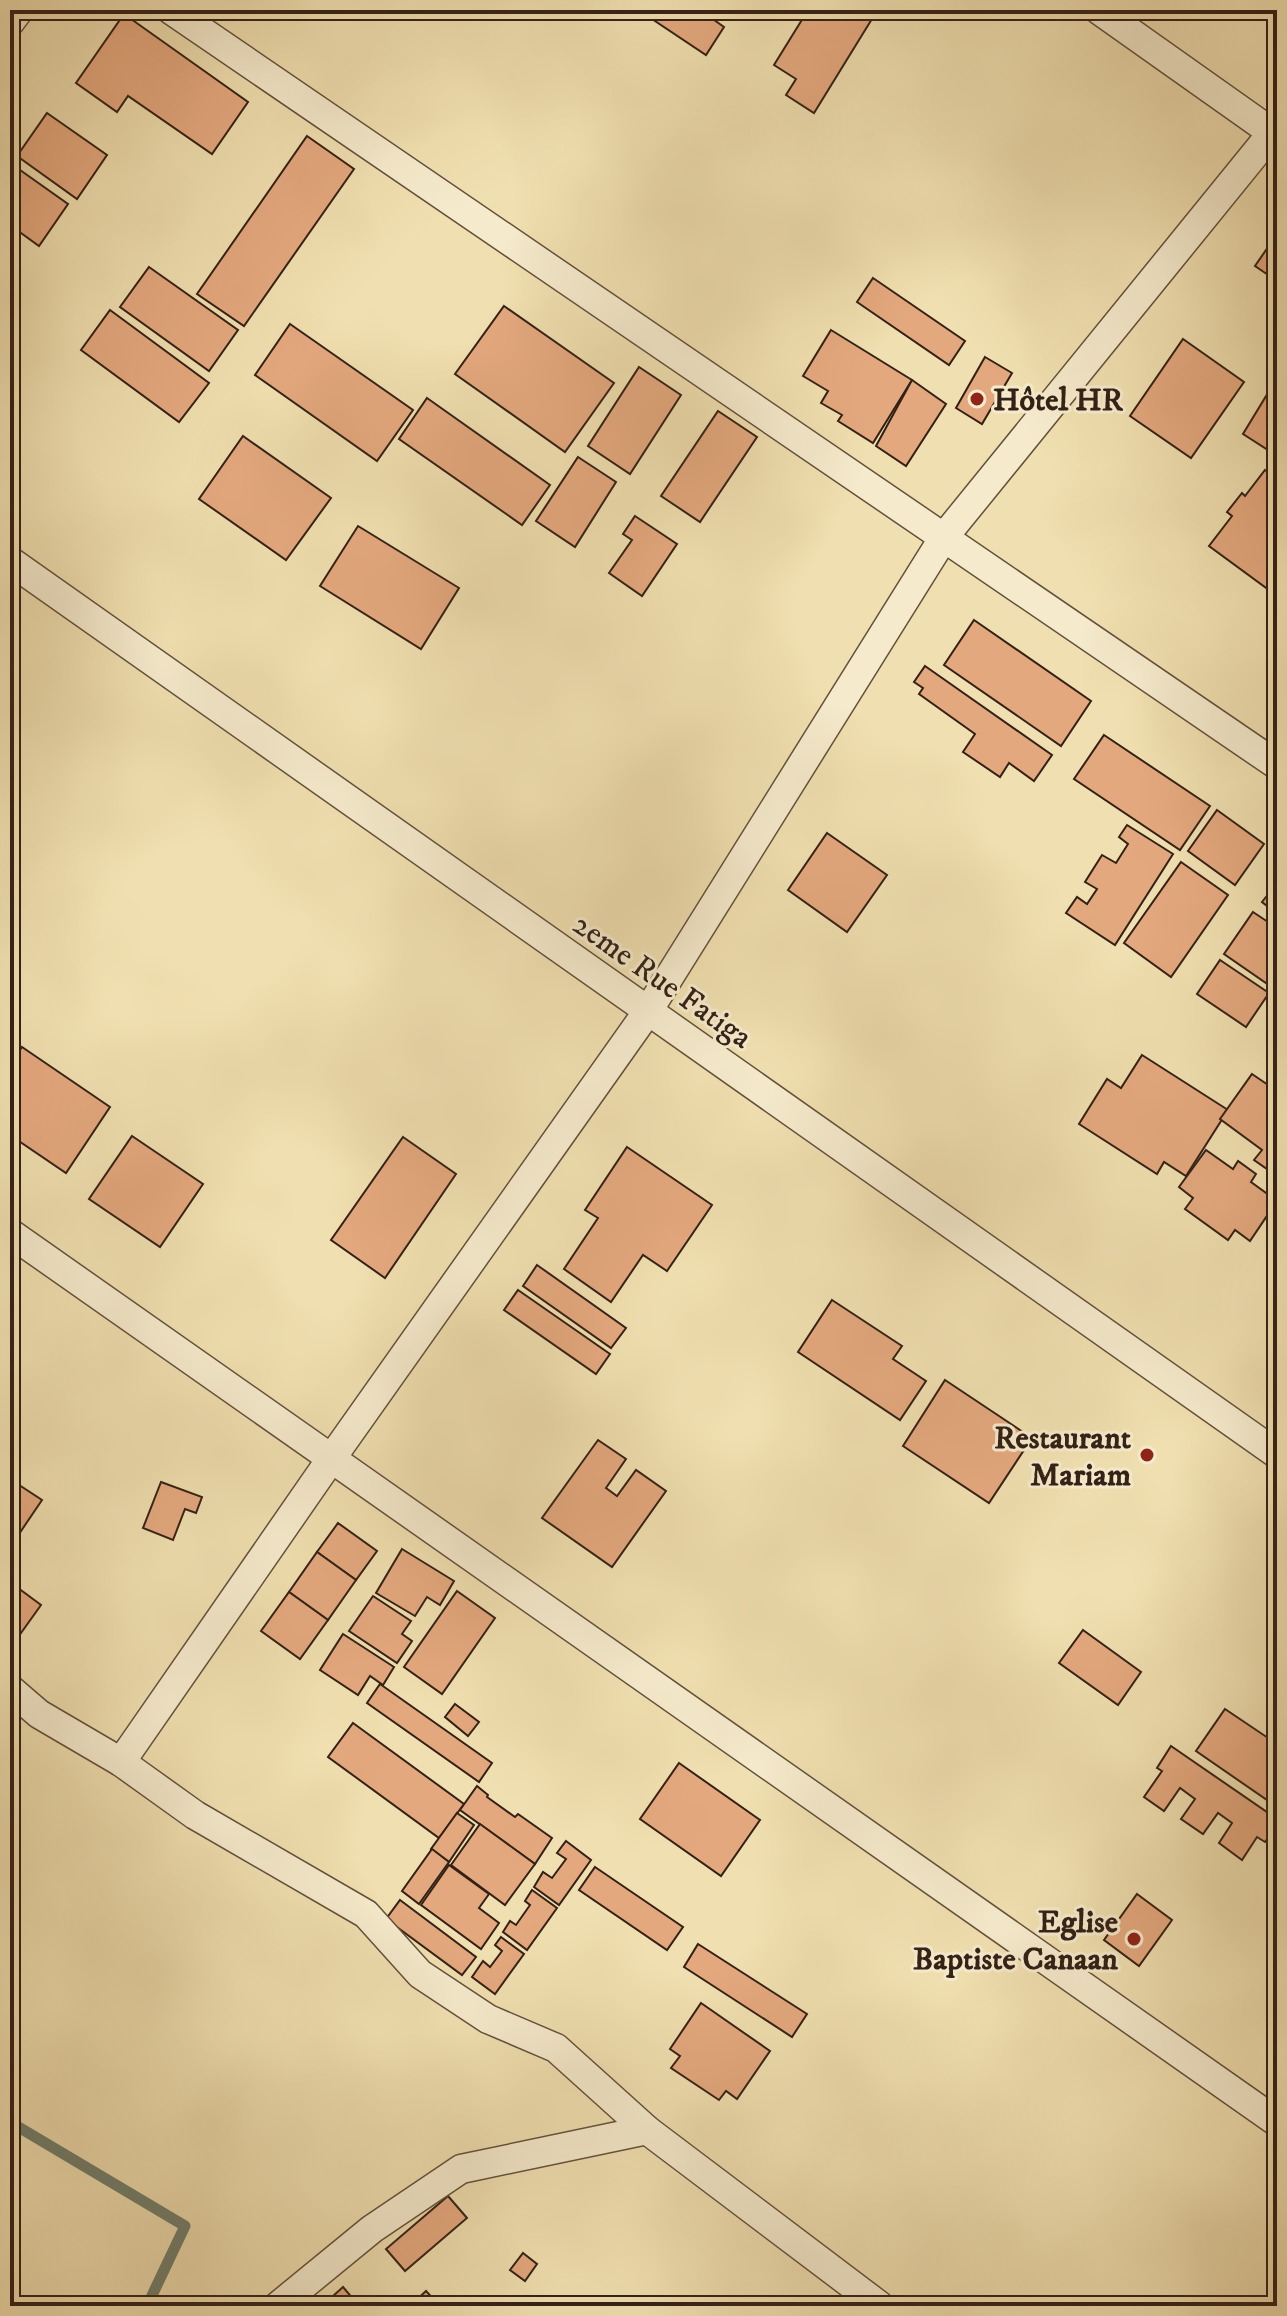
<svg xmlns="http://www.w3.org/2000/svg" width="1287" height="2316" font-family="'IM FELL DW Pica',serif">
<style>
.lines{fill:none;stroke-linecap:round;stroke-linejoin:round}
.stream{stroke:#717f6e;stroke-width:11}
.building{fill:#e4a87e;stroke:#342116;stroke-width:2}
.street-casing{stroke:#63503c;stroke-width:31}
.street{stroke:#f5eacc;stroke-width:28}
.poi-dot{fill:#8f2418;stroke:#f5eacc;stroke-width:3}
.labels{text-anchor:middle;stroke-width:6;stroke-linejoin:round;paint-order:stroke}
.poi-label{font-size:32px;font-weight:bold;fill:#342116;stroke:#f5eacc;text-anchor:end}
.street-label{font-size:32px;fill:#342116;stroke:#f5eacc}
</style>
<rect width="100%" height="100%" fill="#f0dfb0"/>
<filter id="stains"><feTurbulence type="fractalNoise" baseFrequency=".0025" numOctaves="4"/><feColorMatrix values="0 0 0 0 .2 0 0 0 0 .09 0 0 0 0 .02 0 0 0 .5 -.17"/></filter>
<radialGradient id="worn" r=".72"><stop offset=".6" stop-color="#630" stop-opacity="0"/><stop offset="1" stop-color="#630" stop-opacity=".3"/></radialGradient>
<g class="lines">
<path class="stream" d="M10,2122l175,104 -38,80"/>
</g>
<g class="building">
<path d="M649,10h51l24,17 -18,28 -60,-40z"/>
<path d="M808,10h62l5,4 -61,99 -28,-18 10,-16 -22,-14z"/>
<path d="M124,14l124,88 -36,52 -84,-58 -11,16 -41,-29z"/>
<path d="M47,113l60,42 -30,44 -60,-43z"/>
<path d="M307,136l47,33 -110,157 -47,-32z"/>
<path d="M13,165l55,39 -29,42 -29,-21v-55z"/>
<path d="M1277,234v47l-22,-15z"/>
<path d="M149,267l89,63 -29,41 -89,-64z"/>
<path d="M873,278l92,63 -16,24 -92,-63z"/>
<path d="M504,306l110,77 -49,69 -110,-78z"/>
<path d="M110,310l99,73 -30,39 -98,-72z"/>
<path d="M290,324l123,86 -36,51 -122,-86z"/>
<path d="M831,330l81,50 -39,63 -35,-22 4,-6 -21,-12 7,-12 -25,-15z"/>
<path d="M1183,339l61,43 -53,76 -61,-42z"/>
<path d="M985,357l27,16 -30,51 -26,-16z"/>
<path d="M639,367l42,28 -51,79 -42,-28z"/>
<path d="M912,380l34,24 -40,62 -30,-20z"/>
<path d="M1274,383l3,1v51l-9,15 -25,-16z"/>
<path d="M427,398l123,87 -28,40 -123,-86z"/>
<path d="M718,411l39,26 -57,85 -39,-26z"/>
<path d="M243,436l88,62 -45,62 -87,-61z"/>
<path d="M578,457l38,25 -41,65 -39,-26z"/>
<path d="M1265,470l12,9v72l-8,11 8,6v11l-8,11 -60,-44 23,-30 -5,-4 15,-19 3,3z"/>
<path d="M635,516l42,28 -35,52 -33,-23 23,-33 -9,-6z"/>
<path d="M358,526l101,62 -38,61 -101,-63z"/>
<path d="M974,620l117,81 -30,45 -117,-81z"/>
<path d="M925,666l127,89 -18,26 -25,-18 -9,14 -37,-25 12,-18 -56,-40 4,-6 -9,-6z"/>
<path d="M1104,735l106,71 -30,44 -106,-71z"/>
<path d="M1217,810l47,34 -29,41 -47,-34z"/>
<path d="M1127,825l46,29 -58,91 -49,-32 11,-16 10,7 10,-15 -12,-7 17,-27 14,8 12,-19 -9,-7z"/>
<path d="M827,833l60,42 -40,57 -59,-42z"/>
<path d="M1181,862l47,33 -57,82 -47,-34z"/>
<path d="M1277,883v31l-15,-12z"/>
<path d="M1253,912l24,16 -1,62 -52,-36z"/>
<path d="M1220,960l49,33 -23,34 -49,-33z"/>
<path d="M22,1047l88,60 -44,66 -56,-38v-71z"/>
<path d="M1142,1055l86,55 -42,66 -22,-14 -7,12 -78,-50 28,-45 14,9z"/>
<path d="M1252,1074l25,17v85l-23,-16 8,-10 -42,-31z"/>
<path d="M132,1136l71,48 -43,63 -71,-48z"/>
<path d="M403,1137l53,37 -71,104 -54,-38z"/>
<path d="M627,1147l85,58 -45,66 -24,-16 -32,47 -47,-33 34,-51 -13,-8z"/>
<path d="M1206,1150l27,19 5,-8 18,13 -5,8 26,19 -27,40 -15,-11 -7,10 -43,-31 8,-11 -14,-11z"/>
<path d="M537,1265l89,63 -15,20 -88,-62z"/>
<path d="M518,1290l92,64 -14,20 -92,-64z"/>
<path d="M832,1300l70,46 -9,13 33,22 -26,39 -102,-68z"/>
<path d="M945,1380l87,58 -43,65 -86,-57z"/>
<path d="M598,1440l28,19 -20,29 11,8 19,-26 30,21 -54,76 -70,-49z"/>
<path d="M10,1479l32,21 -23,34 -9,-6z"/>
<path d="M161,1482l41,15 -6,16 -11,-4 -12,31 -30,-12z"/>
<path d="M338,1523l39,28 -21,29 -39,-28z"/>
<path d="M402,1549l52,32 -14,24 -13,-8 -12,19 -39,-23z"/>
<path d="M317,1552l39,28 -28,40 -39,-28z"/>
<path d="M10,1582l31,23 -30,42 -1,-1z"/>
<path d="M457,1591l38,27 -53,76 -38,-27z"/>
<path d="M289,1592l39,28 -28,39 -39,-28z"/>
<path d="M373,1596l38,25 -9,13 10,7 -15,22 -48,-32z"/>
<path d="M1083,1630l58,42 -23,33 -59,-42z"/>
<path d="M343,1634l51,33 -11,18 -13,-9 -12,19 -38,-25z"/>
<path d="M380,1684l112,79 -13,19 -112,-79z"/>
<path d="M455,1704l24,18 -11,14 -23,-19z"/>
<path d="M1225,1709l52,35v63l-81,-56z"/>
<path d="M353,1723l111,81 -25,34 -111,-81z"/>
<path d="M1171,1746l106,73v6l-12,17 -8,-5 -15,23 -23,-17 13,-20 -14,-10 -15,21 -22,-15 14,-20 -15,-11 -16,23 -20,-14 18,-26 -5,-3z"/>
<path d="M679,1763l81,57 -39,56 -81,-57z"/>
<path d="M477,1786l11,9 -1,2 28,20 3,-3 34,24 -17,26 -75,-54z"/>
<path d="M457,1813l17,12 -25,37 -18,-13z"/>
<path d="M480,1824l55,40 -30,41 -54,-40z"/>
<path d="M566,1841l25,19 -32,45 -25,-18 9,-15 9,6 14,-19 -9,-6z"/>
<path d="M432,1849l17,13 -30,42 -17,-13z"/>
<path d="M449,1865l40,29 -10,14 20,15 -18,26 -60,-44z"/>
<path d="M595,1867l88,60 -16,23 -88,-60z"/>
<path d="M532,1890l25,18 -30,42 -24,-18 7,-11 6,4 14,-20 -5,-4z"/>
<path d="M1137,1894l35,26 -33,46 -35,-26z"/>
<path d="M400,1900l76,57 -14,18 -76,-56z"/>
<path d="M501,1937l23,17 -29,40 -23,-17 11,-16 7,6 12,-16 -7,-6z"/>
<path d="M698,1944l109,70 -15,23 -108,-70z"/>
<path d="M701,2003l69,48 -33,48 -11,-8 -7,9 -48,-32 9,-12 -10,-7z"/>
<path d="M448,2196l19,22 -62,53 -19,-22z"/>
<path d="M523,2253l14,11 -12,17 -15,-11z"/>
<path d="M343,2287l16,19h-37z"/>
<path d="M426,2291l11,12 -3,3h-24z"/>
</g>
<g class="lines">
<defs>
<g id="street">
<path d="M171,10l1106,755"/>
<path d="M1099,10l178,126"/>
<path d="M10,22l9,-12"/>
<path d="M10,561l1267,893"/>
<path d="M10,1233l1267,889"/>
<path d="M10,1689l29,25 82,48 74,53 171,99 54,60 68,45 68,29 91,82 233,176"/>
<path d="M121,1762l210,-303 317,-448 296,-474 328,-404"/>
<path d="M278,2306l94,-77 89,-60 186,-39"/>
</g>
</defs>
<use href="#street" class="street-casing"/>
<use href="#street" class="street"/>
</g>
<g class="poi-dot">
<circle cx="977" cy="399" r="8"/>
<circle cx="1147" cy="1455" r="8"/>
<circle cx="1134" cy="1939" r="8"/>
</g>
<g class="labels">
<g class="poi-label">
<text x="993" y="410" text-anchor="start">Hôtel HR</text>
<text x="1131" y="1448">Restaurant<tspan x="1131" dy="37">Mariam</tspan></text>
<text x="1118" y="1932">Eglise<tspan x="1118" dy="37">Baptiste Canaan</tspan></text>
</g>
<g class="street-label">
<text transform="translate(663 980) rotate(35)" y="11">2eme Rue Fatiga</text>
</g>
</g>
<rect width="1287" height="2316" fill="none" stroke="#f0dfb0" stroke-width="40"/>
<rect x="12" y="12" width="1263" height="2292" fill="none" stroke="#342116" stroke-width="4"/>
<rect x="20" y="20" width="1247" height="2276" fill="none" stroke="#342116" stroke-width="2"/>
<rect width="100%" height="100%" filter="url(#stains)"/>
<rect width="100%" height="100%" fill="url(#worn)"/>
</svg>
